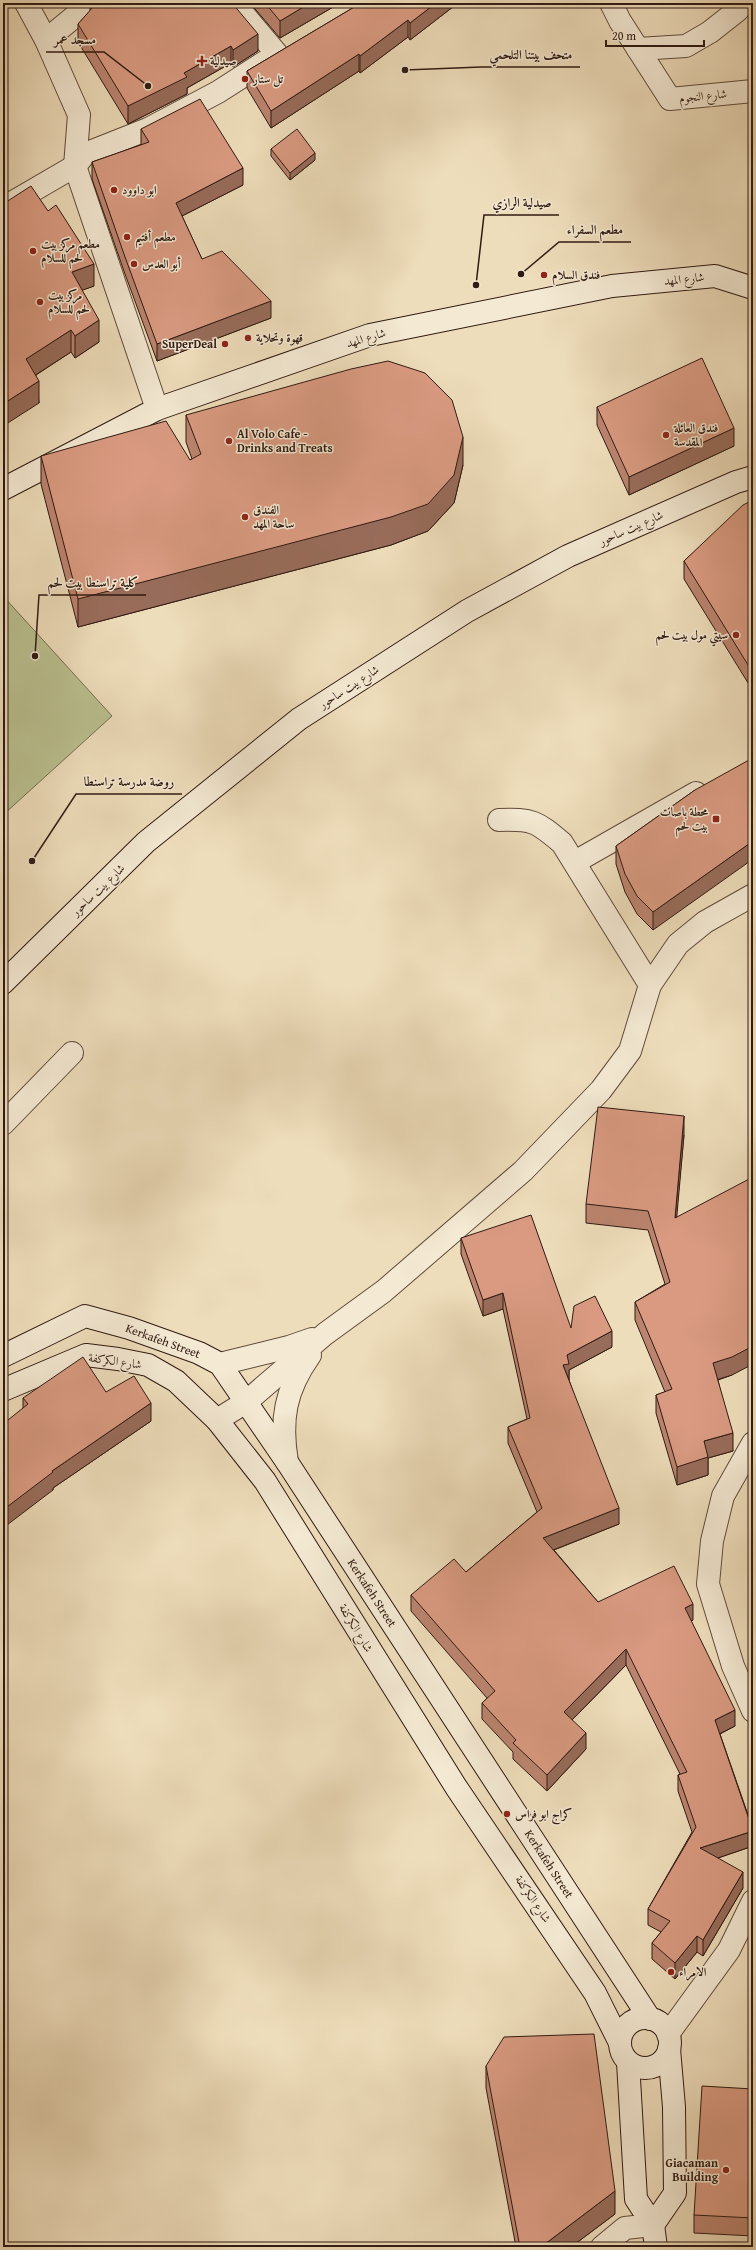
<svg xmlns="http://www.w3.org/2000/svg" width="756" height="2250" font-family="'Gentium Book Plus',Amiri,serif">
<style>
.green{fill:#bac090;stroke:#756d51}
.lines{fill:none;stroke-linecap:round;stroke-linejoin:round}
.street-casing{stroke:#604b3c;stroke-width:24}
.secondary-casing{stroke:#301a12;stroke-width:24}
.street{stroke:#f4e9d3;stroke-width:22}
.secondary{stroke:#f4e9d3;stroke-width:22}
.wall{fill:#bb846f;stroke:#301a12}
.shaded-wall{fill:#986c5a;stroke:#301a12}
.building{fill:#d99a81;stroke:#301a12}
.poi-dot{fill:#8f2418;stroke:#f4e9d3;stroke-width:1.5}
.labels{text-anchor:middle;stroke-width:3;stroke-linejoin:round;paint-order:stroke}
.poi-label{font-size:12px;font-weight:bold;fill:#301a12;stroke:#f4e9d3;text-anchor:start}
.street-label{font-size:12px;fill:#301a12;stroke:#f4e9d3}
.leader{fill:none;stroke:#301a12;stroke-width:1.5}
.callout-dot{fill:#301a12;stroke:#f4e9d3;stroke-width:1.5}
.callout-label{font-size:13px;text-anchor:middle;font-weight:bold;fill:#301a12;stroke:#f4e9d3;stroke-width:3;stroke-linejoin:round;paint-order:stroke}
</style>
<rect width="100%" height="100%" fill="#edb"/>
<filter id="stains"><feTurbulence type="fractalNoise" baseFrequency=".005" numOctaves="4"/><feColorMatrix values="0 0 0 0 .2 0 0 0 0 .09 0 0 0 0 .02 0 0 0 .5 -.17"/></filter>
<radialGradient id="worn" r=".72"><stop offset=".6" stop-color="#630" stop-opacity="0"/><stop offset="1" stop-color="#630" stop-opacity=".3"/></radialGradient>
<path class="green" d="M3,596l109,120 -109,99z"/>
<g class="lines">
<defs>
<g id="street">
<path d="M26,3l20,37 33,75 -4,51 82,243"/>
<path d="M234,3l43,51"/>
<path d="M611,3l9,18 50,78 83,-8"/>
<path d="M46,40l45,-37"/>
<path d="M638,49l48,-3 24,-14 28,-22 -1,-7"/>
<path d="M3,208l72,-42 10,-12 63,-25 70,-37 53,-34"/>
<path d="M499,820c34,-1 37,1 63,23l88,142"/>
<path d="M575,862l121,-69"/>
<path d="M3,1124l69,-71"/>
<path d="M220,1364l69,-17 23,-8"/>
<path d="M217,1420l29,-18 79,-68 59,-43 139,-120 78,-81 29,-39 20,-66 28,-41 27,-22 48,-27"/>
<path d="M753,1443l-30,53 -11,45 -4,43 25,82 20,45"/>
<path d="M287,1462c-7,-42 -2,-72 23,-107"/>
<path d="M668,2034l61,-84 24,-49"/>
<path d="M602,2247l23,-19 28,-3"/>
</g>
<g id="secondary">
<path d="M3,489l154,-80 213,-74 242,-49 103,-10 38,12"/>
<path d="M3,983l143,-141 153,-123 168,-108 101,-55 168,-74 17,-5"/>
<path d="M3,1356l82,-40 44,12 70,25 21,11 67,98 363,557"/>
<path d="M3,1390l83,-35 32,4 30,6 28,16 41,39 48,61 191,306 139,206 25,50"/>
<circle cx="645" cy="2043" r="25"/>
<path d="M628,2062l8,137 17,26 3,22"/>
<path d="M653,2225l22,-32 -1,-86 -5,-58"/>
</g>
</defs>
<use href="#street" class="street-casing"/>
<use href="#secondary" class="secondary-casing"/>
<use href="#street" class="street"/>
<use href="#secondary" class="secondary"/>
</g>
<g class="wall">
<path d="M90,3l168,48 -25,16 -2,-4 -44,25v6l-59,30 -50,-82v-18l12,-13z"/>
<path d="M250,3h90l-60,35z"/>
<path d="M361,3h97l-48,37 -2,-3 -48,36 -1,-2 -88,57 -24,-40v-17z"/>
<path d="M141,129l102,56 -61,31 20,43 69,59 -114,43 -32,-87 -33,-95v-17l49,-17z"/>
<path d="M271,149l44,11 -25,20 -19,-24z"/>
<path d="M3,204l91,82 -12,4 17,52 -24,16 -4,-6 -35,23 3,28z"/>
<path d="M597,407l137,39 -105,49 -32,-70z"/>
<path d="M186,415l277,50 -9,38 -26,28 -37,14 -313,82 -37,-143v-28l149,4 2,-1 -6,-17z"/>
<path d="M753,500v191l-69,-112v-18z"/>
<path d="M695,790l-42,140 -16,-16 -12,-22 -9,-28v-18z"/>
<path d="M684,1135l-8,82 56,158 -14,5 15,71 -25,7v17l-31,10 -21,-72v-18l9,-3 -30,-72v-18l30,-18 -17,-54 -62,-7v-19z"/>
<path d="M461,1238l110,90 41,19 -43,23v10l50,144 -65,26 44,52 95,18 -2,1 44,105 -15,8 33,95v17l-35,12 25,30 -40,68 -6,-4 -22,27 -23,-20v-16l9,-11 -13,-7v-16l44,-77 -14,-41v-16l2,-1 -54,-109 -54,55 14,29 -39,42 -34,-32v-7l-31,-33v-16l5,-5 -76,-87v-16l55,-23 71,-60 -29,-69v-16l19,-8 -24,-110 -20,7 -22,-62z"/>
<path d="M106,1392l45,29 -98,67v2l-30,-82v-10z"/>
<path d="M486,2066l129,148 -44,33h-55l-30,-159z"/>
<path d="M753,2089v147l-59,-3v-18z"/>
</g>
<g class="shaded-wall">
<path d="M310,3h30l-60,35v-17z"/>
<path d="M436,3h22l-48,37v-17z"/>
<path d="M408,20v17l-48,36v-17z"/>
<path d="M258,34v17l-25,16v-17z"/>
<path d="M231,46v17l-44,25v6l-59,30v-18l56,-33z"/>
<path d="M359,54v17l-88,57v-17z"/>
<path d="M315,153v7l-25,20v-7z"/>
<path d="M243,168v17l-67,34v-16z"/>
<path d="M94,264v22l-22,8v-22z"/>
<path d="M271,301v17l-114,43v-17z"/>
<path d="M99,320v22l-24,16v-22z"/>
<path d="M71,330v22l-45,29v-22z"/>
<path d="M39,381v22l-36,23v-22z"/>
<path d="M734,428v18l-105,49v-18z"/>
<path d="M463,437v28l-9,38 -26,28 -37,14 -313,82v-28z"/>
<path d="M753,841v18l-100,71v-18z"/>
<path d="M684,1116v19l-9,102v-19z"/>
<path d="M503,1293v16l-20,7v-16z"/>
<path d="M612,1331v16l-43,23v10l-6,-15 4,-10z"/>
<path d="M753,1346v18l-21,11 -19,6v-18z"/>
<path d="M151,1403v18l-98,67v2l-50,38v-18l49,-39z"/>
<path d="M733,1433v18l-25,7v17l-31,10v-18l27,-26z"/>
<path d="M619,1508v16l-76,30v-16z"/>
<path d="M693,1604v16l-8,4v-16z"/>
<path d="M626,1649v16l-62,63v-16z"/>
<path d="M735,1710v16l-20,10v-16z"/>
<path d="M586,1733v16l-39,42v-16z"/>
<path d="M753,1831v15l-53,18v-16z"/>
<path d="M743,1872v16l-40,68v-16z"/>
<path d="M697,1936v16l-22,27v-16z"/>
<path d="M615,2191v23l-44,33h-30z"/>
</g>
<g class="building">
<path d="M90,3h142l26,31 -25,16 -2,-4 -47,27 3,4 -59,29 -50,-82 15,-17z"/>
<path d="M265,3h45l-30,18z"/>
<path d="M361,3h75l-26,20 -2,-3 -48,36 -1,-2 -88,57 -24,-40z"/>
<path d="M200,99l43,69 -67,35 26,56 20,-8 49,50 -114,43 -32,-87 -33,-95 57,-20 -8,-13z"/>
<path d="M297,129l18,24 -25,20 -19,-24z"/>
<path d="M31,186l17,25 8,-6 38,59 -22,8 27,48 -24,16 -4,-6 -45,29 13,22 -36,23v-200z"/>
<path d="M702,358l32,70 -105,49 -32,-70z"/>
<path d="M388,361l37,12 27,27 11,37 -9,38 -26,29 -37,13 -313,82 -37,-143 125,-35 24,39 11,-6 -15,-39 165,-46z"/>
<path d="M753,500v173l-69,-112 59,-56z"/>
<path d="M753,756v85l-100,71 -16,-16 -12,-22 -9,-28 79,-56 54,-30z"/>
<path d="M598,1107l86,9 -9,102 76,-40 2,5v163l-21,11 -19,6 20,70 -29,8 4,16 -31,10 -21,-72 16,-6 -37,-87 35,-20 -22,-71 -62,-7z"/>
<path d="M531,1215l40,113 3,-22 21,-10 17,35 -45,24 2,9 -6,1 56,143 -76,30 55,64 76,-36 19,38 -8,4 50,102 -20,10 38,111 -53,17 43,24 -40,68 -6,-4 -22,27 -23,-20 18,-22 -22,-12 48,-82 -18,-52 9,-3 -61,-123 -62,63 22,21 -39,42 -34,-32 3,-3 -34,-37 13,-12 -84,-96 43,-36 12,13 76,-64 -34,-81 22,-9 -27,-125 -20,7 -22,-62z"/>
<path d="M83,1357l23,35 28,-16 17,27 -99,68 1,1 -50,38v-86l25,-20 -5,-6z"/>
<path d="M594,2034l21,157 -74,56h-16l-6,-5 -33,-176 18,-29z"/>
<path d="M702,2086l51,3v129l-59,-3z"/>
</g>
<g class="poi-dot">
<path d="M200 55h4v4h4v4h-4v4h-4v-4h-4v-4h4z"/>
<circle cx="245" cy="79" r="4"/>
<circle cx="114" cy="190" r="4"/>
<circle cx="127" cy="237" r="4"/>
<circle cx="33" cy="251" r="4"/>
<circle cx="134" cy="264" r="4"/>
<circle cx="544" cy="275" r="4"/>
<circle cx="40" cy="302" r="4"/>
<circle cx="248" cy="338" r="4"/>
<circle cx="225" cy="344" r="4"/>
<circle cx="666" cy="435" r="4"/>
<circle cx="229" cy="441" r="4"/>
<circle cx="245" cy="517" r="4"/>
<circle cx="736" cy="635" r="4"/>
<rect x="712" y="815" width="8" height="8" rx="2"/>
<circle cx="507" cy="1814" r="4"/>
<circle cx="671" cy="1972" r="4"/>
<circle cx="726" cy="2170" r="4"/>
</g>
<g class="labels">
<g class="poi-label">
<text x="210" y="65">صيدلية</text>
<text x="253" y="83">تل ستار</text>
<text x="122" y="194">ابو داوود</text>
<text x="135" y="241">مطعم أفتيم</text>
<text x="41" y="248">مطعم مركز بيت<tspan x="41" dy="14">لحم للسلام</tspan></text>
<text x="142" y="268">أبو العدس</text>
<text x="552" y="279">فندق السلام</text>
<text x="48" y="299">مركز بيت<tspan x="48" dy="14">لحم للسلام</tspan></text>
<text x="256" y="342">قهوة وتحلاية</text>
<text x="217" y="348" text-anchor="end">SuperDeal</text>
<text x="674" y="432">فندق العائلة<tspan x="674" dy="14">المقدسة</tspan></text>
<text x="237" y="438">Al Volo Cafe -<tspan x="237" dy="14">Drinks and Treats</tspan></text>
<text x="253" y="514">الفندق<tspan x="253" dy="14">ساحة المهد</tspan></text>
<text x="728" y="639" text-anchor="end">سيتي مول بيت لحم</text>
<text x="708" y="816" text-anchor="end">محطة باصات<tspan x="708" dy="14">بيت لحم</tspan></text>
<text x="515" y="1818">كراج ابو فراس</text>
<text x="679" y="1976">الامراء</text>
<text x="718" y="2167" text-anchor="end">Giacaman<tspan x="718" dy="14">Building</tspan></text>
</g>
<g class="street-label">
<text transform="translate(703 96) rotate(-6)" y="4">شارع النجوم</text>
<text transform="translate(684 279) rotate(-6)" y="4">شارع المهد</text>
<text transform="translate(366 338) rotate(-16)" y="4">شارع المهد</text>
<text transform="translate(631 528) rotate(-24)" y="4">شارع بيت ساحور</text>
<text transform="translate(349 687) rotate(-33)" y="4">شارع بيت ساحور</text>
<text transform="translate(98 890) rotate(-44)" y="4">شارع بيت ساحور</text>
<text transform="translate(163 1341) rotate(20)" y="4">Kerkafeh Street</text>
<text transform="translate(115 1361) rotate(8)" y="4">شارع الكركفة</text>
<text transform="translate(372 1593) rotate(57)" y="4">Kerkafeh Street</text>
<text transform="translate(356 1628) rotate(59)" y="4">شارع الكركفة</text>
<text transform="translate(549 1864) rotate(57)" y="4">Kerkafeh Street</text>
<text transform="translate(533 1899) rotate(56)" y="4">شارع الكركفة</text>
</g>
</g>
<path class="leader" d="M148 86L104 52H46M405 70L481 67H580M476 285L484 215H559M521 274L559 242H631M35 656L39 595H146M32 861L76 794H182"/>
<g class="callout-dot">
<circle cx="148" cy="86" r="4"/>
<circle cx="405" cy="70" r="4"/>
<circle cx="476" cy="285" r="4"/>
<circle cx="521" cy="274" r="4"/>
<circle cx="35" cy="656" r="4"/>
<circle cx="32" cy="861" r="4"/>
</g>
<g class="callout-label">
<text x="75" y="44">مسجد عمر</text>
<text x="531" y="59">متحف بيتنا التلحمي</text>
<text x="522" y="207">صيدلية الرازي</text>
<text x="595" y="234">مطعم السفراء</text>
<text x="93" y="587">كلية تراسنطا بيت لحم</text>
<text x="129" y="786">روضة مدرسة تراسنطا</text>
</g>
<rect width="756" height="2250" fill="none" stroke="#edb" stroke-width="16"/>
<rect x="4" y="4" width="748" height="2242" fill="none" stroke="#301a12" stroke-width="2"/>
<rect x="8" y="8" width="740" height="2234" fill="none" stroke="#301a12"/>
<path d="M606 40v6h98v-6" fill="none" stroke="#301a12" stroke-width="2"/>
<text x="612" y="40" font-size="12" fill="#301a12" stroke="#f4e9d3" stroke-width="3" paint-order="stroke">20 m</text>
<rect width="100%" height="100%" filter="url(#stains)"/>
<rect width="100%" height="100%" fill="url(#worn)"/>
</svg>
